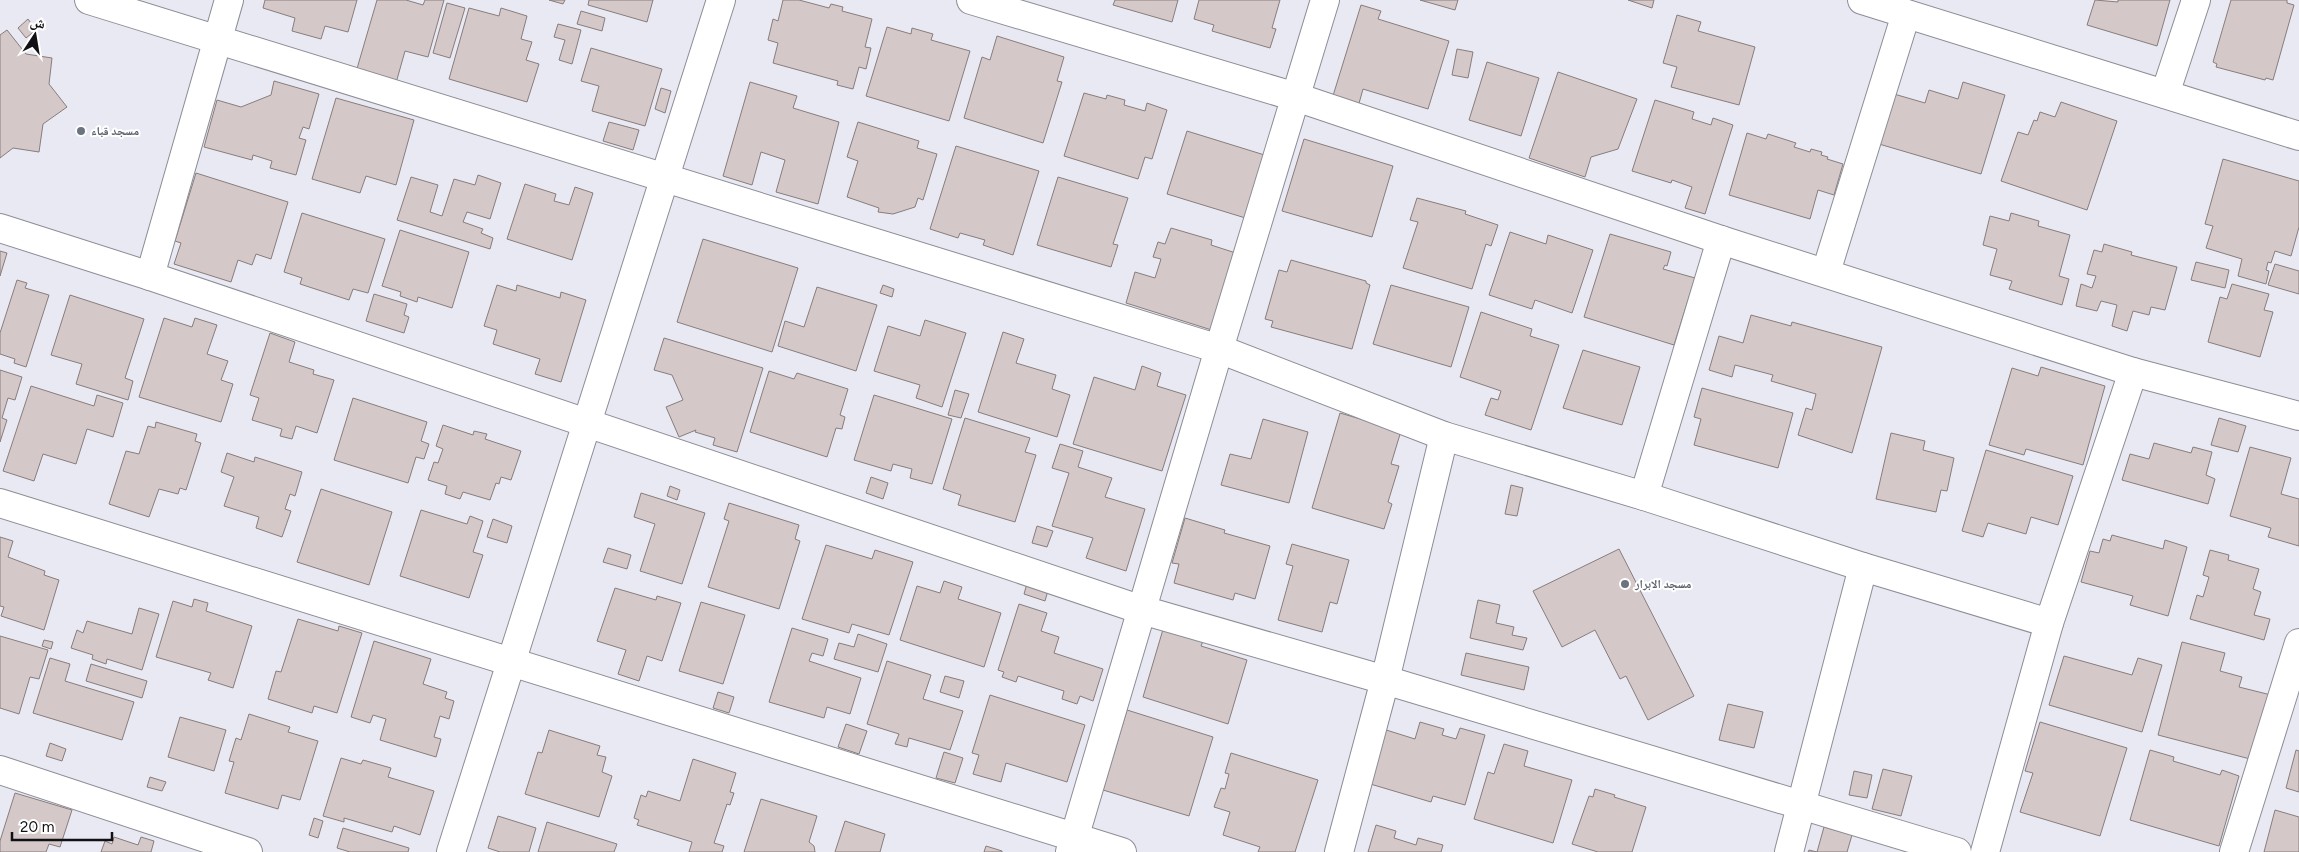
<svg xmlns="http://www.w3.org/2000/svg" width="2299" height="852" font-family="Figtree,'Noto Naskh Arabic',sans-serif">
<style>
.building{fill:#d5c8c8;stroke:#887d7c}
.lines{fill:none;stroke-linecap:round;stroke-linejoin:round}
.minor-casing{stroke:#8c8d96;stroke-width:30}
.minor{stroke:#fff;stroke-width:28}
.worship-dot{fill:#6b7280;stroke:#fff;stroke-width:2}
.labels{text-anchor:middle;stroke-width:4;stroke-linejoin:round;paint-order:stroke}
.worship-label{font-size:12px;font-weight:bold;fill:#5b616d;stroke:#fff;text-anchor:start}
</style>
<rect width="100%" height="100%" fill="#e8e9f3"/>
<g class="building">
<path d="M265,0h92l-9,32 -23,-6 -4,13 -29,-8 3,-13 -32,-10z"/>
<path d="M377,0h29l17,5 2,-5h19l-16,57 -23,-6 -9,32 -40,-11z"/>
<path d="M549,0h16l-2,4z"/>
<path d="M589,0h64l-6,22 -59,-17z"/>
<path d="M783,0h16l30,8 2,-4 12,3 -1,4 30,8 -7,28 6,1 -5,21 -7,-2 -6,22 -16,-4 1,-4 -65,-18 5,-20 -10,-3 5,-21 5,2z"/>
<path d="M1115,0h63l-6,22 -59,-17z"/>
<path d="M1199,0h81l-8,28 4,1 -6,19 -58,-17 2,-6 -20,-6z"/>
<path d="M1420,0h38l-3,10z"/>
<path d="M1628,0h26l-2,8z"/>
<path d="M2095,0l23,2v-2h52l-13,46 -70,-21z"/>
<path d="M2231,0h56v3l7,2 -21,75 -7,-2 -1,2 -49,-13 1,-3 -4,-2z"/>
<path d="M447,3l18,5 -15,50 -17,-5z"/>
<path d="M1361,5l20,6 -3,8 71,22 -21,68 -65,-20 -5,18 -26,-8z"/>
<path d="M469,8l30,8 2,-8 26,8 -6,23 11,3 -6,18 13,4 -12,38 -78,-23z"/>
<path d="M581,11l24,7 -3,13 -25,-7z"/>
<path d="M1677,15l24,7 -3,9 57,16 -16,58 -68,-18 6,-20 -14,-4z"/>
<path d="M28,19l8,11 -10,8 -8,-10z"/>
<path d="M558,24l23,6 -9,34 -13,-4 6,-20 -11,-3z"/>
<path d="M887,27l24,7 1,-6 21,6 -2,6 39,11 -21,70 -83,-25z"/>
<path d="M7,30l19,24 26,4 -3,26 18,23 -24,17 -4,28 -26,-4 -13,10v-123z"/>
<path d="M997,36l67,21 -7,24 5,1 -19,61 -79,-25 18,-61 8,3z"/>
<path d="M591,48l71,21 -17,57 -53,-15 7,-25 -18,-5z"/>
<path d="M1457,49l16,3 -5,26 -16,-3z"/>
<path d="M1487,62l52,16 -18,58 -52,-16z"/>
<path d="M1558,72l79,27 -19,50 -27,8 -6,20 -56,-19z"/>
<path d="M274,81l45,13 -10,35 -6,-2 -4,11 7,2 -10,35 -26,-7 2,-7 -19,-6 -1,5 -48,-13 13,-47 24,7 30,-12z"/>
<path d="M750,82l47,14 -4,12 46,14 -21,82 -42,-12 9,-32 -24,-8 -9,33 -29,-9z"/>
<path d="M1963,82l42,13 -24,79 -102,-30 15,-50 31,9 4,-13 29,9z"/>
<path d="M661,88l10,3 -6,22 -10,-4z"/>
<path d="M1084,93l22,6 1,-4 18,5 -1,5 21,6 2,-8 20,7 -15,49 -7,-2 -7,22 -74,-23z"/>
<path d="M336,98l78,22 -18,65 -30,-9 -6,17 -48,-14z"/>
<path d="M1655,100l39,12 -2,7 19,6 2,-7 20,7 -28,89 -20,-6 7,-21 -20,-7 -1,3 -39,-12z"/>
<path d="M2061,102l56,19 -30,89 -86,-29 17,-49 10,3 6,-15 3,1 3,-9 15,5z"/>
<path d="M609,122l30,8 -6,20 -30,-9z"/>
<path d="M858,122l61,19 -2,7 20,6 -14,46 -5,-2 -3,9 -22,7 -15,-2 1,-4 -32,-11 11,-36 -11,-4z"/>
<path d="M1187,131l84,26 -19,63 -85,-26z"/>
<path d="M1747,133l19,6 2,-5 28,9 -2,4 16,5 1,-3 11,3 -1,3 7,2 -1,2 16,5 -9,31 -16,-5 -8,29 -81,-24z"/>
<path d="M1304,139l89,27 -21,71 -90,-26z"/>
<path d="M956,146l83,25 -26,84 -30,-10 2,-5 -25,-7 -2,5 -28,-9z"/>
<path d="M2223,159l76,22v46l-8,29 -16,-5 -4,12 -3,-1 -2,8 3,1 -3,13 -28,-8 4,-17 -36,-11 7,-22 -8,-2z"/>
<path d="M196,173l92,29 -17,57 -15,-5 -4,11 -14,-5 -7,22 -57,-18 7,-21 -6,-2z"/>
<path d="M478,175l23,8 -11,36 -23,-7 -4,10 20,7 -2,4 12,5 -3,11 -93,-29 14,-43 27,8 -8,27 12,4 12,-37 21,6z"/>
<path d="M1058,177l70,21 -15,46 5,1 -7,22 -74,-22z"/>
<path d="M525,184l31,10 -2,7 15,4 6,-18 18,6 -21,67 -65,-21z"/>
<path d="M1417,198l49,13 -1,3 33,11 -7,21 -5,-2 -14,45 -69,-21 15,-46 -8,-2z"/>
<path d="M302,213l83,26 -17,54 -15,-4 -4,11 -49,-16 2,-6 -18,-6z"/>
<path d="M2011,213l28,8 -1,5 32,9 -11,41 10,3 -7,26 -53,-16 3,-8 -22,-6 7,-26 -14,-4 7,-29 19,5z"/>
<path d="M1171,228l41,12 -1,5 31,10 -24,77 -92,-29 9,-31 20,6 6,-19 -8,-2 5,-15 7,2z"/>
<path d="M400,230l69,22 -17,56 -34,-11 -1,5 -17,-6 1,-4 -19,-6z"/>
<path d="M1510,232l36,12 2,-9 45,15 -21,63 -37,-13 -3,9 -43,-14z"/>
<path d="M1610,234l61,18 -4,14 -2,-1 -2,4 32,9 -21,67 -90,-28z"/>
<path d="M703,239l95,29 -26,84 -95,-30z"/>
<path d="M2104,244l28,8 -1,3 46,12 -12,43 -14,-3 -2,8 -16,-4 -6,20 -15,-5 5,-21 -16,-4 -4,10 -21,-5 5,-22 11,4 4,-12 -9,-2 7,-24 8,2z"/>
<path d="M0,251l7,2 -7,23z"/>
<path d="M1291,260l75,21v2l4,2 -18,64 -81,-22 2,-6 -8,-2 14,-49 8,2z"/>
<path d="M2196,262l33,8 -4,18 -34,-8z"/>
<path d="M2275,264l24,7v23l-31,-9z"/>
<path d="M17,280l10,3 -2,5 24,7 -23,72 -12,-4 1,-4 -15,-5v-21z"/>
<path d="M2232,284l37,10 -5,16 9,2 -13,45 -52,-15 12,-45 7,2z"/>
<path d="M497,285l19,6 1,-6 43,13 1,-6 25,8 -25,82 -26,-8 5,-15 -47,-15 4,-14 -13,-4z"/>
<path d="M883,285l11,4 -2,8 -12,-4z"/>
<path d="M1391,285l78,22 -18,60 -78,-23z"/>
<path d="M817,287l60,18 -21,66 -78,-25 7,-25 19,6z"/>
<path d="M374,294l33,10 -3,11 5,2 -5,16 -38,-12z"/>
<path d="M70,295l74,24 -19,59 8,3 -5,19 -52,-16 6,-20 -31,-9z"/>
<path d="M1481,312l51,17 -2,7 29,9 -28,85 -46,-15 6,-17 7,2 3,-9 -41,-14z"/>
<path d="M1751,315l40,11 1,-4 90,25 -30,106 -54,-18 8,-27 6,2 4,-16 -45,-13 2,-6 -38,-10 -3,12 -23,-7 10,-34 24,7z"/>
<path d="M164,318l28,9 3,-9 22,7 -10,29 21,7 -7,19 12,4 -12,38 -82,-25z"/>
<path d="M925,320l41,13 -24,74 -26,-9 4,-13 -46,-14 14,-45 32,10z"/>
<path d="M1003,332l21,7 -8,24 40,12 -4,14 18,6 -13,42 -79,-25z"/>
<path d="M270,333l25,9 -6,20 25,8 -1,4 21,6 -17,53 -21,-7 -4,13 -12,-3 2,-7 -30,-9 7,-22 -9,-3z"/>
<path d="M664,338l99,30 -26,84 -24,-7 2,-7 -20,-6 1,-2 -17,7 -13,-30 17,-7 -11,-25 -18,-5z"/>
<path d="M1583,350l57,17 -18,58 -59,-17z"/>
<path d="M1142,366l19,7 -4,13 29,9 -24,76 -89,-27 21,-67 41,13z"/>
<path d="M2041,367l64,19 -22,79 -57,-16 -2,6 -35,-10 23,-77 26,8z"/>
<path d="M0,370l22,7 -7,23 -7,-2 -6,20 5,2 -7,22z"/>
<path d="M769,371l25,8 3,-6 51,16 -8,26 5,2 -3,12 -6,-1 -9,29 -77,-25z"/>
<path d="M31,386l63,20 3,-11 26,8 -10,34 -26,-8 -11,35 -33,-10 -9,27 -31,-10z"/>
<path d="M1702,388l91,25 -15,55 -84,-23 7,-26 -7,-2z"/>
<path d="M955,390l14,4 -8,24 -13,-3z"/>
<path d="M874,395l78,24 -20,65 -22,-6 2,-9 -19,-5 -2,7 -37,-11z"/>
<path d="M353,398l74,24 -6,19 8,3 -5,15 -8,-2 -8,26 -74,-23z"/>
<path d="M1340,413l61,18 -10,33 8,2 -11,36 4,2 -8,25 -72,-21z"/>
<path d="M965,418l65,20 -5,14 11,3 -21,67 -57,-17 3,-10 -18,-6z"/>
<path d="M2219,418l27,8 -8,26 -27,-7z"/>
<path d="M1263,419l45,13 -19,71 -68,-18 9,-31 21,5z"/>
<path d="M156,422l41,12 -2,7 6,2 -15,47 -6,-2 -2,6 -19,-5 -10,28 -40,-13 17,-53 13,3 9,-28 7,2z"/>
<path d="M443,425l30,10 1,-4 13,3 -2,5 36,12 -10,29 -10,-3 -2,7 -3,-1 -6,17 -27,-8 -3,7 -15,-5 2,-8 -19,-6 6,-18 4,1 5,-14 -7,-3z"/>
<path d="M1891,433l34,8 -2,9 31,8 -7,33 -6,-1 -5,22 -60,-13z"/>
<path d="M2154,443l37,10 2,-6 19,5 -6,23 9,4 -7,25 -86,-24 8,-26 19,5z"/>
<path d="M1060,444l23,7 -5,16 34,11 -7,19 40,12 -19,62 -40,-13 7,-20 -41,-12 17,-53 -17,-5z"/>
<path d="M2250,447l41,11 -10,36 18,5v47l-31,-9 3,-9 -41,-12z"/>
<path d="M1986,450l87,26 -15,49 -27,-8 -5,17 -38,-11 -5,14 -21,-6z"/>
<path d="M227,453l27,9 1,-5 47,15 -7,24 -5,-2 -5,15 6,2 -9,26 -26,-9 3,-11 -35,-11 10,-29 -13,-5z"/>
<path d="M871,477l17,6 -5,16 -17,-6z"/>
<path d="M1511,485l12,3 -6,28 -12,-2z"/>
<path d="M670,486l10,4 -3,10 -10,-4z"/>
<path d="M321,489l71,23 -23,73 -72,-23z"/>
<path d="M641,493l64,20 -23,71 -42,-13 15,-47 -21,-7z"/>
<path d="M729,503l70,22 -4,14 5,2 -21,68 -71,-22 21,-66 -5,-2z"/>
<path d="M421,510l46,14 3,-8 13,5 -10,31 10,3 -14,43 -69,-22z"/>
<path d="M1185,518l40,12 -1,3 46,13 -15,53 -20,-6 -2,7 -59,-17 5,-19 -7,-1z"/>
<path d="M493,519l19,7 -5,17 -20,-6z"/>
<path d="M1037,526l16,5 -6,16 -15,-4z"/>
<path d="M2112,535l51,14 2,-9 22,7 -19,69 -38,-11 3,-9 -52,-14 9,-31 9,2 4,-14 7,2z"/>
<path d="M0,537l13,4 -5,16 37,14 -1,4 15,5 -15,50 -43,-14 3,-9 -4,-1z"/>
<path d="M1292,544l57,16 -12,44 -7,-2 -8,30 -44,-12 15,-54 -7,-2z"/>
<path d="M826,545l46,14 3,-9 38,12 -24,73 -37,-11 -3,9 -47,-14z"/>
<path d="M608,548l23,7 -4,14 -24,-7z"/>
<path d="M1619,549l75,147 -46,24 -22,-44 -6,3 -25,-49 -33,17 -29,-56z"/>
<path d="M2210,550l19,5 -1,5 31,9 -6,20 8,3 -7,23 16,4 -6,21 -74,-21 7,-24 6,2 6,-20 -6,-2z"/>
<path d="M1028,580l21,7 -4,14 -21,-7z"/>
<path d="M944,581l18,6 -4,12 43,14 -17,54 -84,-27 17,-54 23,7z"/>
<path d="M615,588l41,12 1,-4 24,7 -19,58 -15,-5 -8,25 -21,-7 8,-24 -29,-9z"/>
<path d="M194,599l14,4 -2,8 46,15 -19,62 -25,-8 3,-7 -55,-16 17,-56 19,6z"/>
<path d="M1478,600l22,5 -4,18 18,4 -2,8 15,3 -4,12 -53,-12z"/>
<path d="M701,602l44,13 -22,69 -44,-13z"/>
<path d="M1019,604l28,9 -6,18 18,6 -5,16 49,16 -10,32 -13,-5 -3,8 -15,-5 2,-8 -46,-15 -2,6 -14,-5 2,-5 -6,-2z"/>
<path d="M139,608l20,6 -17,56 -35,-11 -1,5 -14,-5 1,-4 -22,-7 6,-18 6,3 4,-12 45,13z"/>
<path d="M298,619l40,12 1,-5 23,7 -25,80 -23,-7 -2,7 -44,-14 8,-28 5,1z"/>
<path d="M1164,626l40,13 -3,7 46,14 -19,64 -85,-27z"/>
<path d="M792,628l36,11 -5,17 -11,-3 -3,8 52,17 -11,36 -23,-7 -3,11 -55,-16z"/>
<path d="M858,634l29,10 -9,28 -44,-13 5,-16 15,4z"/>
<path d="M0,636l48,14 -9,29 -9,-2 -11,37 -19,-6z"/>
<path d="M44,640l9,2 -2,7 -9,-3z"/>
<path d="M374,641l57,18 -8,25 24,8 -2,6 9,3 -5,18 -9,-3 -6,21 7,2 -5,18 -56,-17 6,-21 -13,-4 -3,8 -19,-6z"/>
<path d="M2182,642l43,11 -5,18 22,6 -3,10 32,8 -17,65 -96,-25z"/>
<path d="M1466,653l63,14 -5,23 -63,-15z"/>
<path d="M2064,656l68,19 6,-17 24,7 -20,67 -93,-27z"/>
<path d="M50,658l20,6 -5,17 69,21 -12,38 -89,-27z"/>
<path d="M887,661l44,14 -8,24 40,12 -13,39 -41,-12 -2,9 -12,-3 4,-10 -32,-10z"/>
<path d="M91,664l56,17 -5,17 -56,-17z"/>
<path d="M945,676l19,5 -5,17 -19,-6z"/>
<path d="M718,692l16,5 -5,16 -16,-5z"/>
<path d="M990,695l95,30 -18,57 -61,-19 -5,19 -28,-8 6,-19 -7,-2z"/>
<path d="M1728,704l35,8 -9,36 -35,-8z"/>
<path d="M1127,710l86,27 -24,79 -86,-26z"/>
<path d="M249,714l41,13 -2,5 30,9 -18,59 -18,-5 -4,14 -53,-16 9,-31 -5,-1 7,-23 5,2z"/>
<path d="M180,717l46,13 -12,41 -46,-14z"/>
<path d="M1420,722l24,7 -2,6 14,4 4,-11 25,7 -20,70 -32,-9 -2,6 -64,-19 16,-54 32,10z"/>
<path d="M2040,722l87,26 -27,88 -80,-24 13,-39 -8,-2z"/>
<path d="M846,724l21,7 -8,23 -21,-7z"/>
<path d="M549,730l51,16 -3,9 9,2 -4,15 10,4 -13,41 -74,-23 13,-42 4,1z"/>
<path d="M50,743l16,6 -4,12 -16,-5z"/>
<path d="M1504,744l24,7 -4,15 48,14 -19,63 -79,-24 14,-47 6,2z"/>
<path d="M2150,750l24,7 -1,4 47,14 2,-5 17,6 -20,70 -89,-26z"/>
<path d="M2296,750l3,1v41l-13,-4z"/>
<path d="M944,752l19,6 -8,25 -19,-5z"/>
<path d="M1231,753l87,27 -23,72h-37l2,-5 -37,-12 7,-23 -16,-5 7,-19 4,1 4,-15 -4,-1z"/>
<path d="M341,758l20,6 2,-4 28,8 -3,9 46,14 -14,44 -26,-9 -2,6 -48,-14v4l-21,-6z"/>
<path d="M693,759l43,14 -6,19 4,1 -4,12 -3,-1 -13,39 10,3 -2,6h-33l3,-10 -55,-17 2,-5 -5,-2 7,-23 5,2 2,-6 32,10z"/>
<path d="M1883,769l29,7 -11,40 -29,-7z"/>
<path d="M1854,771l18,4 -5,23 -18,-3z"/>
<path d="M150,777l16,5 -4,9 -15,-4z"/>
<path d="M1595,789l20,6 -1,2 32,10 -14,45h-34l-26,-8 17,-48 4,1z"/>
<path d="M15,793l57,17 -12,37 -11,-3 -3,8h-46v-11z"/>
<path d="M761,799l56,17 -8,26 5,4 1,6h-71z"/>
<path d="M2275,810l24,7v35h-35z"/>
<path d="M498,816l38,12 -7,24h-29l-12,-4z"/>
<path d="M314,818l9,3 -5,17 -9,-3z"/>
<path d="M845,821l40,13 -5,18h-45z"/>
<path d="M547,822l70,22 -3,8h-76z"/>
<path d="M1376,825l20,6 -2,7 22,7 2,-7 25,7 -2,7h-73z"/>
<path d="M1824,827l28,8 -5,17h-39l1,-2 8,2z"/>
<path d="M343,828l66,20 -1,4h-58l-13,-4z"/>
<path d="M114,837l24,8 3,-8 13,4 -3,11h-50l4,-11 7,3z"/>
<path d="M986,846l16,5v1h-18z"/>
</g>
<g class="lines">
<defs>
<g id="minor">
<path d="M89,0l1130,349 225,87 200,60 219,71 186,56"/>
<path d="M971,0l325,97 425,143 412,132 166,44"/>
<path d="M1862,0l437,136"/>
<path d="M2165,94l31,-94"/>
<path d="M0,228l150,48 992,334 243,70 572,172"/>
<path d="M1826,272l80,-258"/>
<path d="M150,276l79,-276"/>
<path d="M1644,496l77,-256"/>
<path d="M0,503l1122,349"/>
<path d="M0,770l248,82"/>
<path d="M451,852l270,-852"/>
<path d="M1070,852l149,-503 106,-349"/>
<path d="M1339,852l46,-172 59,-244"/>
<path d="M1789,852l74,-285"/>
<path d="M1985,852l64,-229 84,-251"/>
<path d="M2234,852l65,-209"/>
</g>
</defs>
<use href="#minor" class="minor-casing"/>
<use href="#minor" class="minor"/>
</g>
<g class="worship-dot">
<circle cx="81" cy="131" r="5"/>
<circle cx="1625" cy="584" r="5"/>
</g>
<g class="labels">
<g class="worship-label">
<text x="91" y="135">مسجد قباء</text>
<text x="1635" y="588">مسجد الابرار</text>
</g>
</g>
<g transform="translate(35 35) rotate(12)" stroke="#ffffff" stroke-width="4" paint-order="stroke">
<path d="M0-4L9 19L0 12L-9 19Z" fill="#111115"/>
<text y="-8" font-size="14" font-weight="bold" text-anchor="middle" fill="#111115">ش</text>
</g>
<path d="M12 832v8h100v-8" fill="none" stroke="#111115" stroke-width="2.5"/>
<text x="20" y="832" font-size="15" fill="#111115" stroke="#ffffff" stroke-width="4" paint-order="stroke">20 m</text>
</svg>
